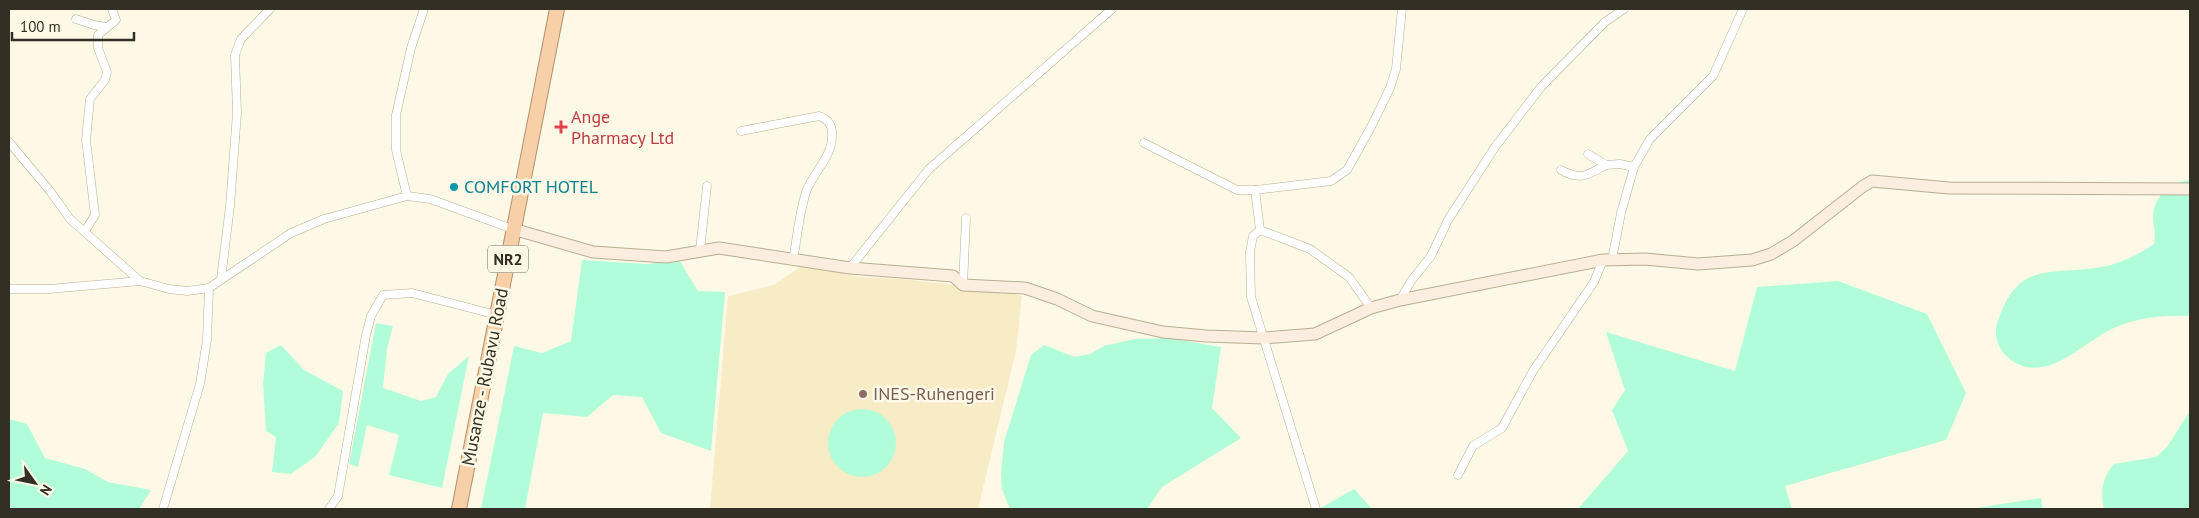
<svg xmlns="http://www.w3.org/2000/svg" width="2199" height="518" font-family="'PT Sans',sans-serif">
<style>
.built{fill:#f8ecc7}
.green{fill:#b2fdd9}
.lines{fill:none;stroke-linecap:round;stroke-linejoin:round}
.minor-casing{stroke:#b7af92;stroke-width:9}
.secondary-casing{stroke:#b7af92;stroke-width:13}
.trunk-casing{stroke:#b1906c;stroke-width:16}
.minor{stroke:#fff;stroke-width:8}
.secondary{stroke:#fceede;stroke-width:11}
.trunk{stroke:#f7d0a8;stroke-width:14}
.health-dot{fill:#e0444e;stroke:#fef9e7;stroke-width:2}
.culture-dot{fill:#0f9aa8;stroke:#fef9e7;stroke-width:2}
.education-dot{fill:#8d6e63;stroke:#fef9e7;stroke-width:2}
.labels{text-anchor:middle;stroke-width:5;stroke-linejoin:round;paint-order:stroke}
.shield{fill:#fef9e7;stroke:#706c5e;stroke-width:1}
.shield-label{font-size:16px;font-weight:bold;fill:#332f24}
.health-label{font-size:18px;fill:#be3a42;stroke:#fef9e7;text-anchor:start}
.culture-label{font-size:18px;fill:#0d838f;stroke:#fef9e7;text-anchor:start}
.street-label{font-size:18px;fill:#332f24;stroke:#fef9e7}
.education-label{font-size:18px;fill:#785e54;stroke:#fef9e7;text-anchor:start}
</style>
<rect width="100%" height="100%" fill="#fef9e7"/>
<path class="built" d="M803,265l55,12 43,2 98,11 23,6 -6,55 -38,158h-268l18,-213 46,-11z"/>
<g class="green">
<path d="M2190,180v136c-25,-1 -50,1 -74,11 -32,13 -68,59 -105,33 -11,-8 -18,-22 -14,-36 20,-65 53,-48 105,-57 18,-3 37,-13 52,-23 2,-13 -1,-17 -1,-28 2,-22 18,-34 37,-36z"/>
<path d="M582,260l65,4 32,-4 19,31 27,1 -14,159 -50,-18 -19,-36 -29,-2 -26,22 -44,-4 -18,96h-44l33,-163 28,7 29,-12z"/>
<path d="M1838,281l89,33 39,79 -20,47 -161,46 7,23h-214l50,-58 -16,-41 13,-20 -19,-58 129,39 22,-84z"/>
<path d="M376,323l17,3 -6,23 -4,39 38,13 15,-4 12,-23 21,-18 -27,132 -53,-13 10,-40 -32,-10 -9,42 -9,-3z"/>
<path d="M1168,338l53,9 -9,61 29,30 -79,49 -15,22h-137l-8,-20 -1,-16 3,-31 27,-87 13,-10 31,12 15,-3 14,-8 30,-7z"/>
<path d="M281,345l23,25 39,21 -4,32 -24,34 -24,17 -19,-2 4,-35 -10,-6 -3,-48 3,-30z"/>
<circle cx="862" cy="443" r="34"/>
<path d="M2190,411v98h-86c-4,-18 -2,-31 10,-45l42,-7 11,-10z"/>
<path d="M9,419l18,5 18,34 40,11 23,13 43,8 -12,19h-130z"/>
<path d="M1354,489l18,20h-53z"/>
<path d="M2041,498l2,11h-73z"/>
</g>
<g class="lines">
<defs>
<g id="minor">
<path d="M76,19l18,6 12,2"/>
<path d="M741,131l78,-15c10,3 14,11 13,21 0,20 -20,37 -26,55 -7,22 -9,46 -13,69"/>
<path d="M9,142l41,49 20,28 70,62"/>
<path d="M1144,143l93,47h18l5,40 50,19 39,28 22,31"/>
<path d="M1588,154l18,11 14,-1 14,3"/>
<path d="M1561,170c20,11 26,5 45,-5"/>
<path d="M1255,190l76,-9 16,-11 24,-43 19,-39 6,-19 6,-60"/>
<path d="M407,196l-11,-46v-35l15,-67 13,-39"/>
<path d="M1260,230l-7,6 -3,16 1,45 65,212"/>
<path d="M85,231l10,-16 -9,-75 4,-41 15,-19 2,-8 -9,-24v-13l18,-15 -4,-11"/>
<path d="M700,250l7,-64"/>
<path d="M1612,260l9,-47 13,-46 16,-28 63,-63 30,-67"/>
<path d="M850,268l79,-99 183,-160"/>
<path d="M221,279l9,-73 7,-93 -2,-58 6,-16 29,-30"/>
<path d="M963,285l3,-67"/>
<path d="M9,289h40l91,-8 29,8 18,2 22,-3 82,-55 33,-14 83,-23 23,3 83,30"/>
<path d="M1400,300l11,-19 20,-25 17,-36 47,-73 46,-60 64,-65 19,-13"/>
<path d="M1458,475l15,-29 29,-18 31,-57 61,-89 9,-22"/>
<path d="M163,509l37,-125 7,-44 2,-52"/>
<path d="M329,509l9,-13 28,-161 5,-19 12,-21 29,-2 85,22"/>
</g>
<path id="secondary" d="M513,229l80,23 73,5 53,-9 131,20 103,8 10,9 62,3 32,11 35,17 71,16 43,4 59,2 50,-4 56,-26 29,-8 203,-40 42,-1 53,5 54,-4 19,-6 22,-13 69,-54 10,-6 77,7 241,1"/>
<path id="trunk" d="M459,509l98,-500"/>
</defs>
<use href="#minor" class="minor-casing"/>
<use href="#secondary" class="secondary-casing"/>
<use href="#trunk" class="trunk-casing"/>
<use href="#minor" class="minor"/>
<use href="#secondary" class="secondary"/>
<use href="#trunk" class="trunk"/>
</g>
<path class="health-dot" d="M558.5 119.5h5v5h5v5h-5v5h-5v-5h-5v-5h5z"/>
<circle class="culture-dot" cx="454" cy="187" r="5"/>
<circle class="education-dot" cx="863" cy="394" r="5"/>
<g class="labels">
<rect class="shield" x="488" y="245.5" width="40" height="27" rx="4"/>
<g class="shield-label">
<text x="508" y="265">NR2</text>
</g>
<g class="health-label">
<text x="571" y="123">Ange<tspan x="571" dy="21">Pharmacy Ltd</tspan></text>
</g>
<g class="culture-label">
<text x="464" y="193">COMFORT HOTEL</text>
</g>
<g class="street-label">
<text transform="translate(485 377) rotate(-79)" y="6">Musanze - Rubavu Road</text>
</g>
<g class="education-label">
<text x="873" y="400">INES-Ruhengeri</text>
</g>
</g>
<rect width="2199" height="518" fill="none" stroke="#332f24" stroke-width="20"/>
<g transform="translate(35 483) rotate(123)" stroke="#fef9e7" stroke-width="4" paint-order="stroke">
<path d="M0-4L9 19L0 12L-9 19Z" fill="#332f24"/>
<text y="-8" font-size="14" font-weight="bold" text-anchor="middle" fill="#332f24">N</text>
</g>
<path d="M12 32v8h122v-8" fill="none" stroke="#332f24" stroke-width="2.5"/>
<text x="20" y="32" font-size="15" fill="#332f24" stroke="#fef9e7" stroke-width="4" paint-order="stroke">100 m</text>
</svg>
